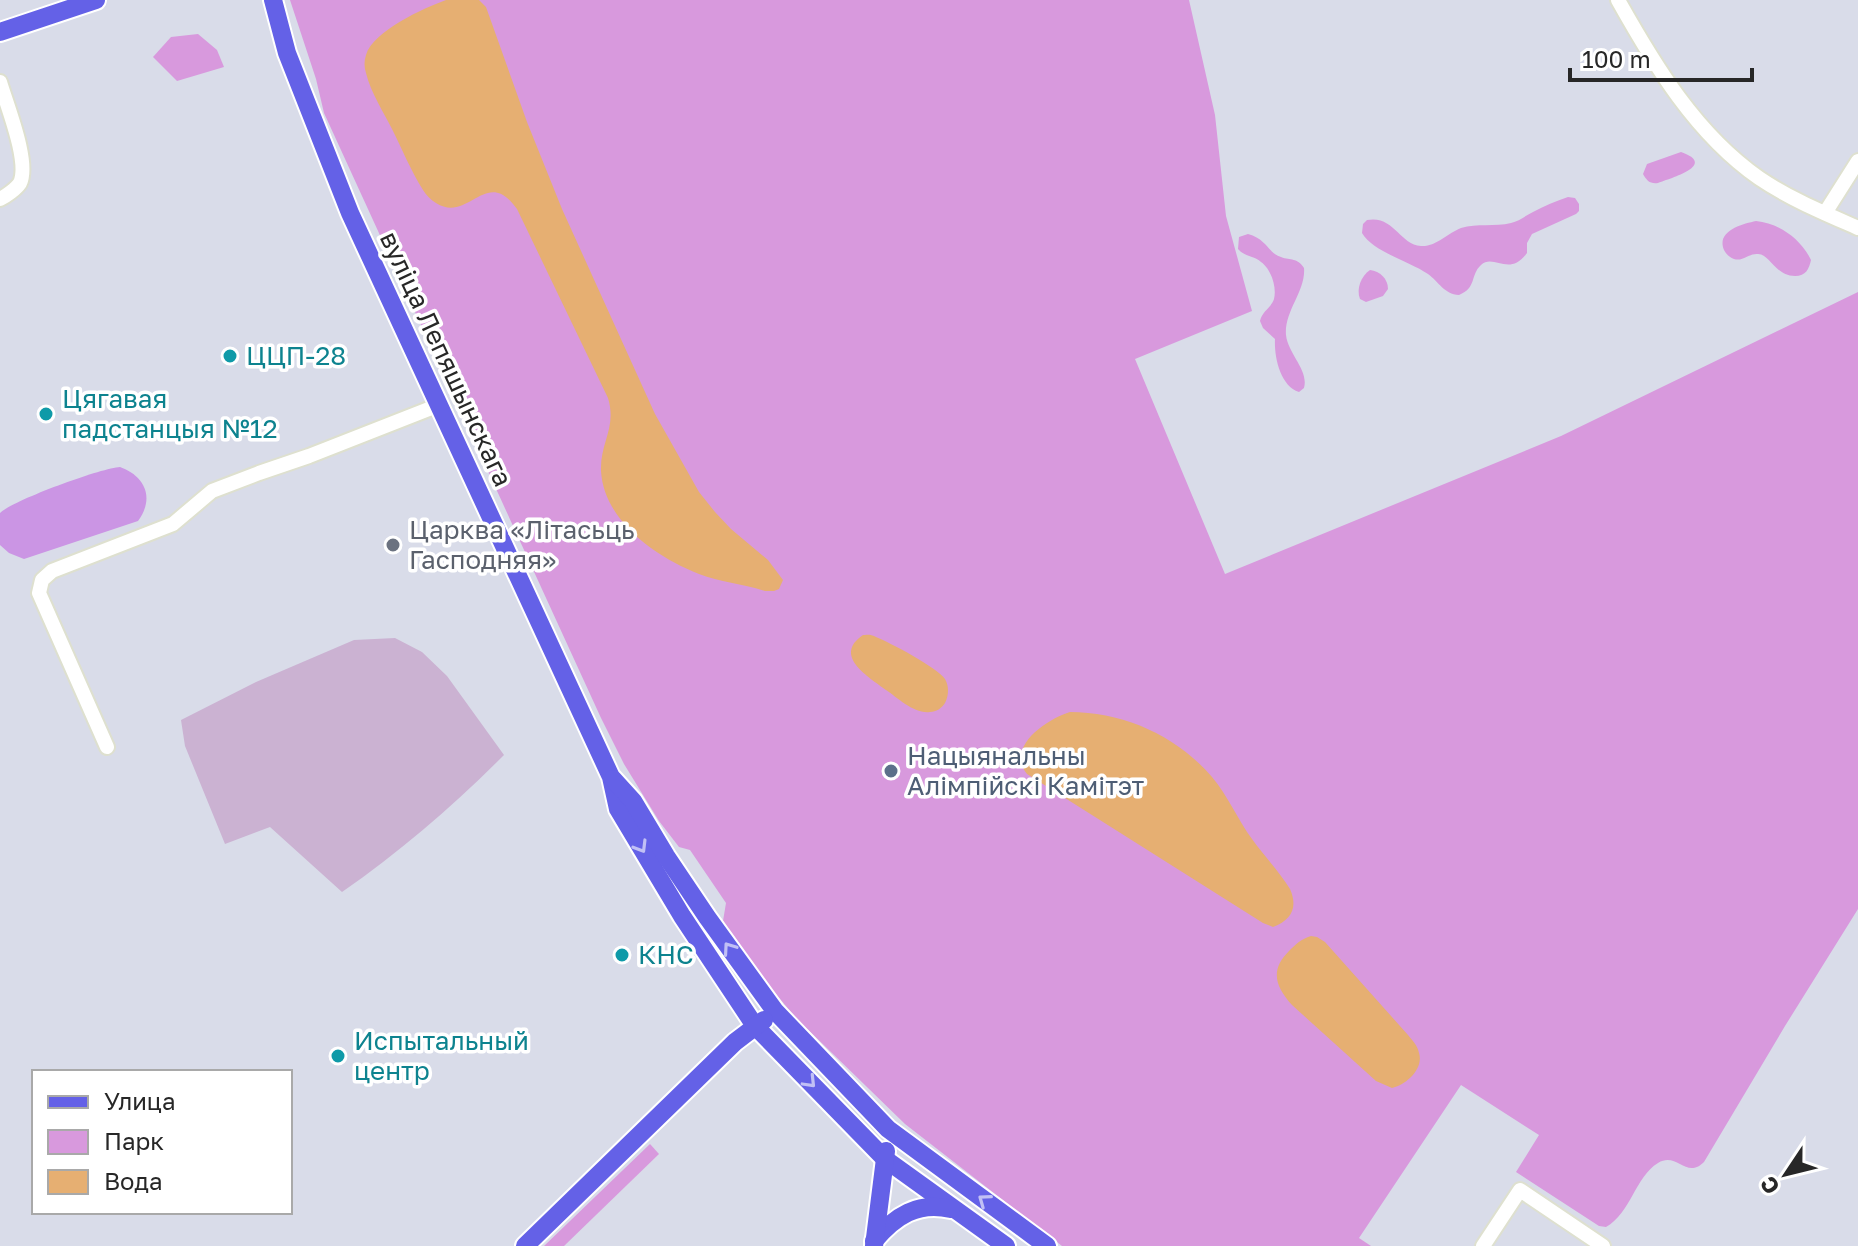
<svg xmlns="http://www.w3.org/2000/svg" width="1858" height="1246" font-family="'Golos Text',sans-serif">
<style>
.green{fill:#d899dd}
.cemetery{fill:#cbb2d2}
.pitch{fill:#cb95e4}
.water{fill:#e6af72}
.lines{fill:none;stroke-linecap:round;stroke-linejoin:round}
.minor-casing{stroke:#dee0cf;stroke-width:18}
.major-casing{stroke:#fff;stroke-width:22}
.minor{stroke:#fff;stroke-width:14}
.major{stroke:#6461e7;stroke-width:18}
.oneway{stroke:#c1c0f5}
.culture-dot{fill:#0f9aa8;stroke:#fff;stroke-width:3}
.worship-dot{fill:#6b7280;stroke:#fff;stroke-width:3}
.service-dot{fill:#5c6f8a;stroke:#fff;stroke-width:3}
.labels{text-anchor:middle;stroke-width:7;stroke-linejoin:round;paint-order:stroke}
.culture-label{font-size:26px;fill:#0d838f;stroke:#fff;text-anchor:start}
.street-label{font-size:26px;fill:#272727;stroke:#fff}
.worship-label{font-size:26px;fill:#5b616d;stroke:#fff;text-anchor:start}
.service-label{font-size:26px;fill:#4e5e75;stroke:#fff;text-anchor:start}
</style>
<rect width="100%" height="100%" fill="#d9dce9"/>
<g class="green">
<path d="M290,0h899l26,115 11,101 26,95 -117,48 90,215 336,-138 297,-144v617l-73,117 -81,136c-18,18 -27,-11 -46,1 -23,14 -27,50 -52,64l-7,-1 -83,-54 23,-37 -78,-50 -102,153 12,8h-309l-157,-122 -109,-106 -52,-62 -21,-35 3,-18 -36,-53 -11,-3 -20,-26 -35,-57 -23,-46 -277,-605 -8,-34z"/>
<path d="M198,34l19,16 7,17 -47,14 -24,-24 18,-20z"/>
<path d="M1681,152c37,13 -10,26 -23,31 -8,1 -11,-2 -15,-9l4,-10z"/>
<path d="M1568,197l7,1 4,6v7l-3,3 -44,20 -5,9v10c-18,25 -33,0 -46,12 -11,10 -4,23 -22,30 -15,-1 -20,-13 -31,-21 -19,-13 -55,-22 -66,-41l1,-9 4,-4c27,-5 32,24 54,26 15,1 27,-13 40,-18 16,-5 34,-1 50,-5 8,-2 14,-7 22,-11 11,-6 23,-11 35,-15z"/>
<path d="M1756,221c23,2 45,18 55,39 -2,9 -5,16 -16,16 -20,0 -25,-22 -37,-22 -9,-1 -15,8 -24,5 -5,-2 -7,-4 -10,-9 -8,-19 18,-26 32,-29z"/>
<path d="M1248,234c19,5 20,19 33,23 10,4 16,0 23,11 2,23 -20,43 -18,67 2,19 23,35 18,53l-5,4c-19,-6 -25,-36 -24,-53l-12,-11 -3,-7c2,-10 11,-13 14,-22 3,-12 -3,-30 -13,-37 -8,-7 -16,-5 -23,-13l1,-12z"/>
<path d="M1370,270c10,1 18,9 18,19l-5,7 -17,6 -6,-3c-4,-10 1,-23 10,-29z"/>
<path d="M650,1144l9,10 -95,92h-20z"/>
</g>
<path class="cemetery" d="M395,638l27,14 25,24 57,79c-50,50 -104,97 -162,137l-72,-65 -45,17 -40,-98 -4,-26 75,-38 98,-42z"/>
<path class="pitch" d="M120,467c25,9 35,31 18,54l-114,38 -15,-6 -9,-8v-32c11,-12 101,-45 120,-46z"/>
<g class="water">
<path d="M446,0h33l7,7 41,115 35,87 93,205 44,78 16,20 16,17 37,31 15,20 -4,9 -5,2h-9c-22,-7 -45,-9 -66,-17 -43,-17 -95,-53 -98,-103 -1,-29 16,-43 7,-73l-91,-189c-31,-44 -48,15 -81,-6 -5,-3 -10,-8 -13,-13 -12,-19 -21,-41 -31,-61 -9,-18 -21,-36 -26,-56 -2,-6 -2,-12 0,-18 7,-24 58,-47 80,-55z"/>
<path d="M863,635c7,0 6,-1 13,2 13,5 62,31 69,42 4,7 4,16 0,24 -3,5 -9,9 -15,9 -16,2 -32,-14 -44,-22 -17,-13 -54,-34 -23,-55z"/>
<path d="M1070,712c54,0 107,24 142,65 16,19 26,43 40,62 12,17 27,32 38,50 8,18 2,31 -17,38l-10,-4 -236,-149c-22,-27 20,-55 43,-62z"/>
<path d="M1311,936l6,1 8,5 83,93c4,5 10,11 11,18 5,16 -13,32 -27,35l-16,-7 -84,-76c-17,-19 -22,-35 -3,-54 7,-7 12,-12 22,-15z"/>
</g>
<g class="lines">
<defs>
<g id="minor">
<path d="M1618,0c37,66 78,134 141,178 31,21 65,35 99,50"/>
<path d="M0,82c7,24 30,80 20,101 -4,6 -14,13 -20,16"/>
<path d="M1825,213l33,-52"/>
<path d="M107,747l-68,-154 3,-13 10,-9 121,-47 39,-33 47,-18 50,-17 130,-51"/>
<path d="M1483,1246l37,-56 83,56"/>
</g>
<g id="major">
<path d="M273,0l14,53 63,160 261,564 7,32 64,107 73,110 130,133 121,87"/>
<path d="M0,32l96,-32"/>
<path d="M613,779l20,22 33,55 41,61 68,94 113,118 159,117"/>
<path d="M874,1241c21,-25 44,-40 77,-32"/>
<path d="M525,1246l210,-204 29,-22"/>
<path d="M874,1246l12,-95"/>
</g>
</defs>
<use href="#minor" class="minor-casing"/>
<use href="#major" class="major-casing"/>
<use href="#minor" class="minor"/>
<use href="#major" class="major"/>
</g>
<defs><path id="oneway-chevron" d="M-2-3.5L2.5 0L-2 3.5" fill="none" stroke-width="1.6" stroke-linecap="round" stroke-linejoin="round" transform="scale(2)"/></defs>
<g class="oneway">
<use href="#oneway-chevron" transform="translate(641 847) rotate(59)"/>
<use href="#oneway-chevron" transform="translate(729 948) rotate(-125)"/>
<use href="#oneway-chevron" transform="translate(810 1082) rotate(46)"/>
<use href="#oneway-chevron" transform="translate(984 1200) rotate(-144)"/>
</g>
<g class="culture-dot">
<circle cx="230" cy="356" r="8"/>
<circle cx="46" cy="414" r="8"/>
<circle cx="622" cy="955" r="8"/>
<circle cx="338" cy="1056" r="8"/>
</g>
<circle class="worship-dot" cx="393" cy="545" r="8"/>
<circle class="service-dot" cx="891" cy="771" r="8"/>
<g class="labels">
<g class="culture-label">
<text x="246" y="365">ЦЦП-28</text>
<text x="62" y="408">Цягавая<tspan x="62" dy="30">падстанцыя №12</tspan></text>
<text x="638" y="964">КНС</text>
<text x="354" y="1050">Испытальный<tspan x="354" dy="30">центр</tspan></text>
</g>
<g class="street-label">
<text transform="translate(446 359) rotate(65)" y="9">вуліца Лепяшынскага</text>
</g>
<g class="worship-label">
<text x="409" y="539">Царква «Літасьць<tspan x="409" dy="30">Гасподняя»</tspan></text>
</g>
<g class="service-label">
<text x="907" y="765">Нацыянальны<tspan x="907" dy="30">Алімпійскі Камітэт</tspan></text>
</g>
</g>
<rect x="32" y="1070" width="260" height="144" fill="#ffffff" stroke="#a9a9a9" stroke-width="2"/>
<rect x="48" y="1096" width="40" height="12" fill="#6461e7" stroke="#a9a9a9" stroke-width="2"/>
<text x="104" y="1110" font-size="24" fill="#272727">Улица</text>
<rect x="48" y="1130" width="40" height="24" fill="#d899dd" stroke="#a9a9a9" stroke-width="2"/>
<text x="104" y="1150" font-size="24" fill="#272727">Парк</text>
<rect x="48" y="1170" width="40" height="24" fill="#e6af72" stroke="#a9a9a9" stroke-width="2"/>
<text x="104" y="1190" font-size="24" fill="#272727">Вода</text>
<g transform="translate(1786 1174) rotate(235)" stroke="#ffffff" stroke-width="6" paint-order="stroke">
<path d="M0-6L14 30L0 20L-14 30Z" fill="#272727"/>
<text y="-12" font-size="22" font-weight="bold" text-anchor="middle" fill="#272727">С</text>
</g>
<path d="M1570 68v12h182v-12" fill="none" stroke="#272727" stroke-width="4"/>
<text x="1582" y="68" font-size="24" fill="#272727" stroke="#ffffff" stroke-width="6" paint-order="stroke">100 m</text>
</svg>
